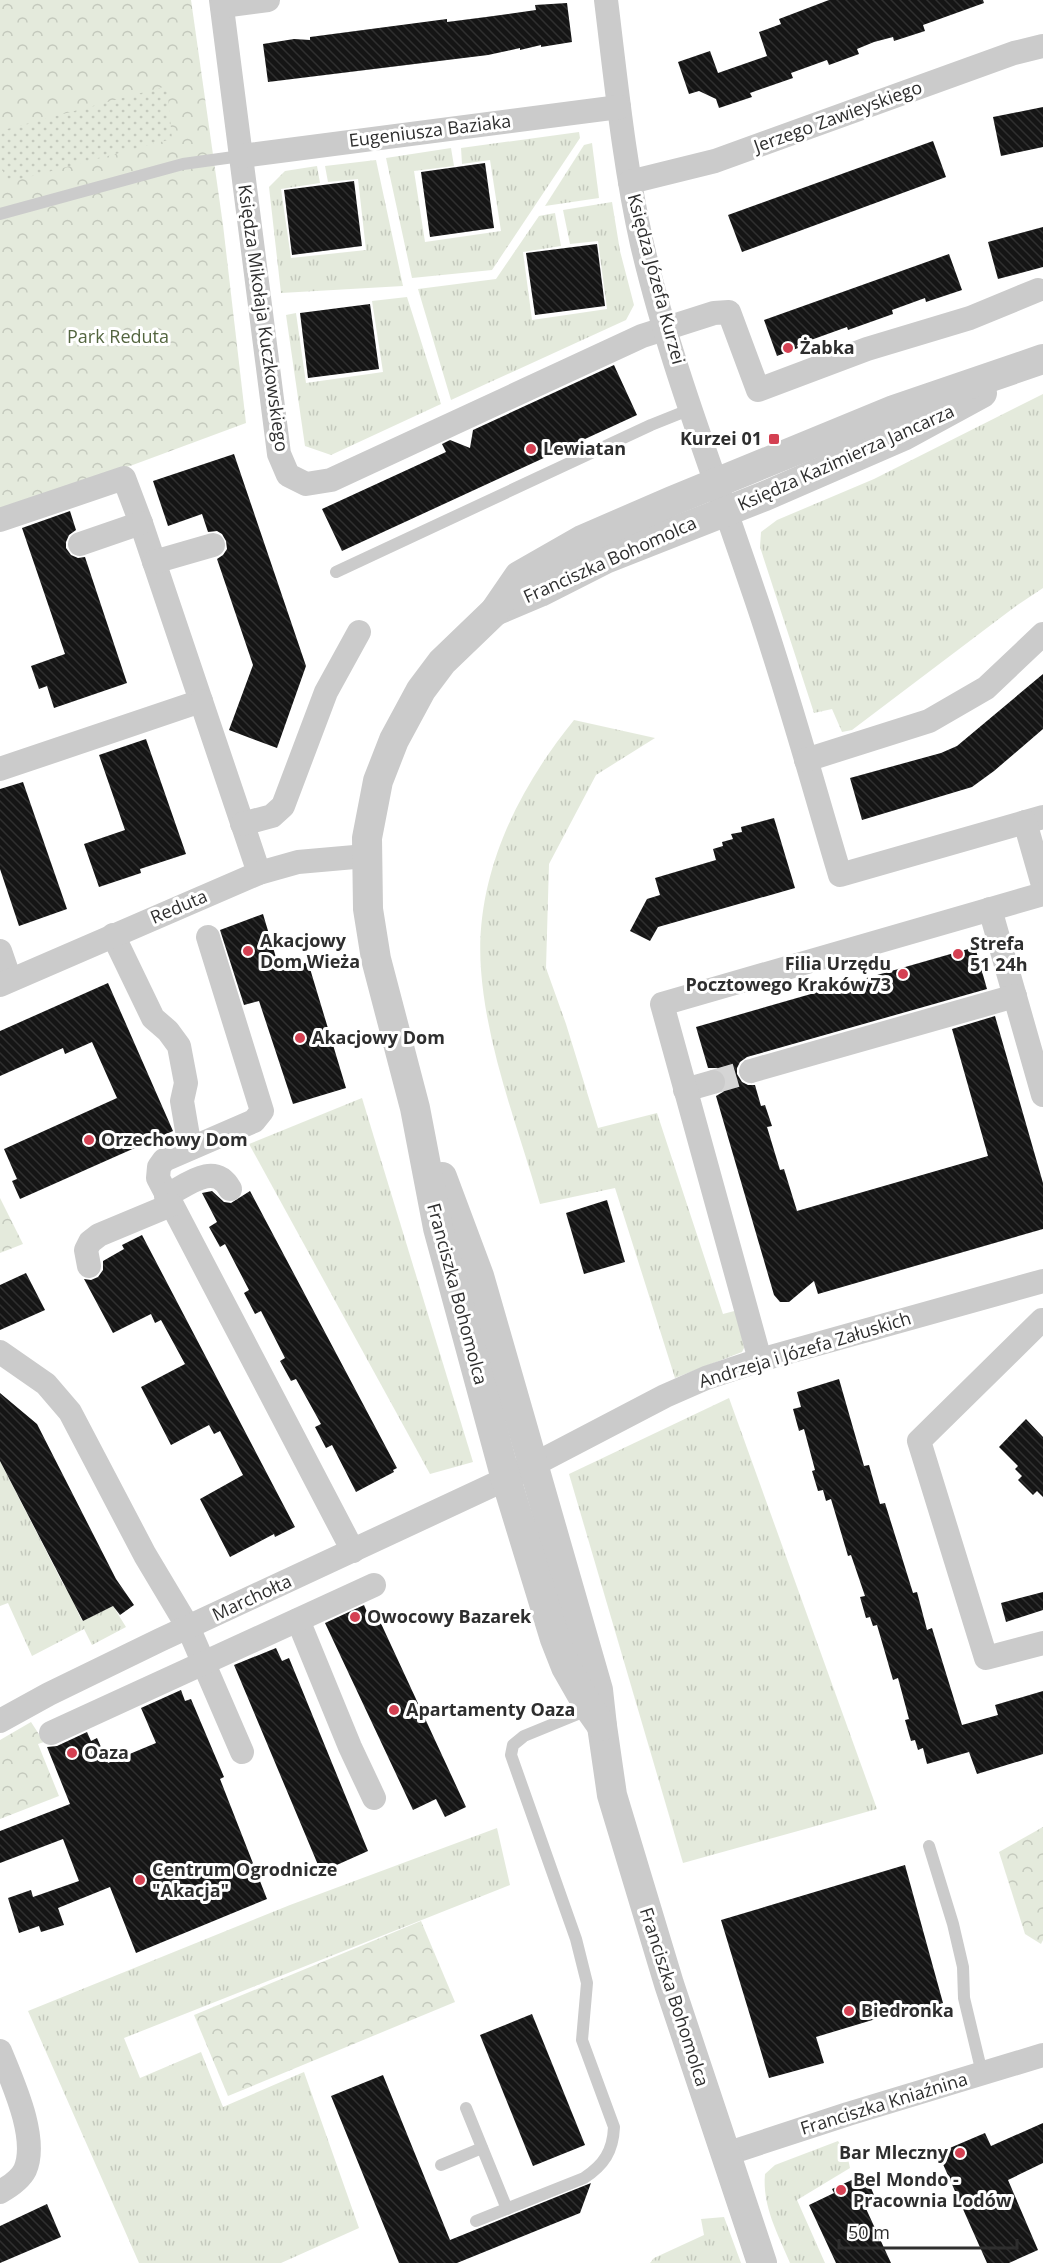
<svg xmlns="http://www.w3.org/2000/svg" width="1043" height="2263" font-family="'Open Sans',sans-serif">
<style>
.grass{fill:url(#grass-tufts)}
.park{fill:url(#park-crowns)}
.garden{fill:url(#garden-dots)}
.building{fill:url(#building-back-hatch)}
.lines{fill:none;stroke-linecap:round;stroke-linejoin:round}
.minor-tunnel{stroke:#d5d5d5;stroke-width:24;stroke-dasharray:24 12;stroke-linecap:butt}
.service{stroke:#cbcbcb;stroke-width:12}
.minor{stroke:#cbcbcb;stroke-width:24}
.tertiary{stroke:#cbcbcb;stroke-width:30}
.poi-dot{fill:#d44052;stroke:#fff;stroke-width:2}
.labels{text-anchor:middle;stroke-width:6;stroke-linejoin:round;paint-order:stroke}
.street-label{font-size:18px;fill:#2e2e2e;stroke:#fff}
.park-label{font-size:18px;fill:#53653f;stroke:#fff}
.poi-label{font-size:18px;font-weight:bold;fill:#2e2e2e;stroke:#fff;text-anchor:start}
</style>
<defs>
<pattern id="grass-tufts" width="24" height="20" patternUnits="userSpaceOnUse" patternTransform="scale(1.5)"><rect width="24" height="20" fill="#e4eadc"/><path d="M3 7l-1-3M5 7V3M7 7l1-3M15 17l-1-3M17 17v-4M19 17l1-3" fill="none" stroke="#c4c9bd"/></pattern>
<pattern id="park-crowns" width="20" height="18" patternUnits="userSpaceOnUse" patternTransform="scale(1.5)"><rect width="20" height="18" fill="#e4eadc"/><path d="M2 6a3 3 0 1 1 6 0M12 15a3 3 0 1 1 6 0" fill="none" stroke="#c4c9bd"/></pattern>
<pattern id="garden-dots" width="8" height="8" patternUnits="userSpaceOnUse" patternTransform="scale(1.5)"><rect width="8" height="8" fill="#e4eadc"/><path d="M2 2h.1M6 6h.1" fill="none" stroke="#c4c9bd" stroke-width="1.8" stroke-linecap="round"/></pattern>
<pattern id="building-back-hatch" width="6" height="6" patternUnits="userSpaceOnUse" patternTransform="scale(1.5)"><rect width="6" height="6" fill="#151515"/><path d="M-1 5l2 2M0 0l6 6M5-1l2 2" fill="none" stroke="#2f2f2f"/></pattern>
</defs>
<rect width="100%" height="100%" fill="#fff"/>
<g class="grass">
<path d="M579,132l1,6 -88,132 -80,8 -26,-120 65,-10 3,18 -40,5 11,71 76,-11 -11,-71 -28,4 -1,-16z"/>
<path d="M592,143l7,55 -54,8 39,-61z"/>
<path d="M376,160l27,126 -122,7 -12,-106 16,-16 32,-5 3,17 -39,6 10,69 75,-8 -8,-71 -30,3 -3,-16z"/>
<path d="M612,202l8,49 14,54 -8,15 -175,80 -33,-111 78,-10 43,-63 16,-3 6,33 -38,6 9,68 75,-11 -9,-68 -28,3 -7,-34z"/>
<path d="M407,297l34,107 -110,51 -26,-9 -19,-131 10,-2 10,70 77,-11 -11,-71z"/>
<path d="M1043,394v194l-27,18 -164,124 -10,2 -10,-23 -18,4 -54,-166 1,-15 16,-12 97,-41z"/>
<path d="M574,720l81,18 -59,37 -47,89 -3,104 20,56 32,104 59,-15 66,201 15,-4 7,36 -3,6 -67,26 -60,-190 -75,16c-22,-77 -53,-154 -59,-234 -7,-93 36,-180 93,-250z"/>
<path d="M362,1098l111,364 -43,12 -181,-330z"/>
<path d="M729,1398l148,411 -194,54 -114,-389z"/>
<path d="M0,1457l2,8 61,119 16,22 -3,2 6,13 31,-15 13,21 -34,18 -8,-16 -52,27 -24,-53 -8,3z"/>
<path d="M497,1828l13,57 -386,153 16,40 61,-26 22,55 81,-35 55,156 -78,35h-142l-111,-252 262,-106z"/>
<path d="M838,2141l9,13 3,14 -53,32 28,63h-35c-12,-29 -28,-57 -25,-89l10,-9z"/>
<path d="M724,2217l17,46h-91l4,-5 50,-23 -3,-16z"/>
</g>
<g class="park">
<path d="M0,0h191l32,225 23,198 -116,43 -130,43z"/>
<path d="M0,1198l23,46 -23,9z"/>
<path d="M31,1722l13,20 -6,2 21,52 -59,23v-79z"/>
<path d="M1043,1827v113l-2,4 -16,-10 -26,-82z"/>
<path d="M421,1921l34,81 -227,94 -34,-81z"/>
</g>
<path class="garden" d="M167,86l5,53 -166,44 -6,-24v-28z"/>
<g class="building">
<path d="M829,0h154l1,3 -61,22 2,6 -31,10 -1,-4 -19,5 -17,7 2,5 -30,11 -2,-5 -36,13 2,5 -43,15 2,4 -33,11 -3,-9 -17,-8 -10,3 -11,-32 32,-11 8,22 49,-17 -8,-24 22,-8 -2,-5z"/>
<path d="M567,3l5,39 -31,5v-2l-21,5v-2l-32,7 -220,27 -5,-38 31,-5 16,1v-3l137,-18v3l39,-5 50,-7 -1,-5z"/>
<path d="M1043,107v40l-42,9 -8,-39z"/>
<path d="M933,141l13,36 -204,75 -14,-37z"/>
<path d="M485,163l9,65 -64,9 -9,-65z"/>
<path d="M354,181l8,65 -70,9 -8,-65z"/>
<path d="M1043,227v40l-45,12 -10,-37z"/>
<path d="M597,244l8,62 -70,9 -9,-62z"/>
<path d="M949,254l13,36 -36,12 -1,-4 -33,12 1,4 -45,16 -1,-3 -50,18 1,3 -21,8 -13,-36z"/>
<path d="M370,304l9,65 -71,9 -8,-65z"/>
<path d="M614,365l23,50 -295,136 -20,-42 124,-57 -4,-8 8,-4 20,8 3,-18z"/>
<path d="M234,454l72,212 -29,82 -48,-18 24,-65 -36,-106 6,-4 4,-6 -1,-8 -4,-7 -5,-3 -9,1 -6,-18 -34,12 -15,-45z"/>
<path d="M70,511l6,19 -7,5 -3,7v6l5,7 7,3 7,-1 42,126 -73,25 -7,-22 -8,3 -8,-23 34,-12 -43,-126z"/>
<path d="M1043,674v55l-49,42 -22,16 -110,33 -12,-42 91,-25 16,-7z"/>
<path d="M146,739l40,115 -46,15 1,4 -42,14 -15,-43 41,-14 -26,-75z"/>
<path d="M23,782l44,127 -48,17 -19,-57v-80z"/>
<path d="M774,818l21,70 -137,39 -8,14 -20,-10 17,-32 13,-4 -5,-17 61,-18 -3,-11 10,-3 -1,-4 11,-3 -2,-5 11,-2 -1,-5z"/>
<path d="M263,914l17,57 28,-9 38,126 -53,16 -34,-103 -15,4 -24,-75z"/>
<path d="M975,947l12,42 -240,68 -7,5 -3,6v6l5,8 6,3h7l6,21 4,-1 7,21 -5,1 13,43 4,-1 13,42 191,-55 -36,-127 43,-13 48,167v46l-225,65 -4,-13 -25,21h-9l-6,-7 -58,-199 7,-4 4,-6 -1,-8 -3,-6 -6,-4h-9l-12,-41z"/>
<path d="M108,983l65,148 -153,68 -8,-18 5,-2 -13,-30 113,-51 -25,-56 -27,12 -2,-6 -63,28v-45z"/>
<path d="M212,1191l12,11 7,1 19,-12 147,277 -4,2 1,2 -38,20 -24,-47 -6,3 -11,-21 6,-3 -25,-45 -5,2 -11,-20 5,-3 -24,-47 -6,3 -11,-21 5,-3 -24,-46 -5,3 -11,-20 8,-5 -15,-29z"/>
<path d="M607,1200l18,62 -41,12 -18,-61z"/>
<path d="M142,1235l153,292 -20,10 -1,-3 -44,23 -30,-58 43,-24 -23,-44 -6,3 -5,-9 -38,20 -30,-58 44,-23 -24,-44 -6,3 -4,-9 -38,19 -29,-54 7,1 7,-3 5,-7v-9l21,-12 -2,-4z"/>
<path d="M26,1273l19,37 -45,20v-45z"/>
<path d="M839,1379l25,87 5,-1 11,39 5,-1 28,90 4,-1 10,38 5,-2 30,97 36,-10 -3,-10 48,-14v63l-66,20 -8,-22 -42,12 -4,-16 -5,2 -3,-10 -4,1 -6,-21 4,-1 -11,-41 -5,2 -16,-55 -4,1 -3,-9 -4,1 -6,-21 5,-1 -14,-41 -3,1 -17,-57 -5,2 -3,-11 -5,1 -6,-20 3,-1 -11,-41 -5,2 -6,-22 8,-2 -4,-15z"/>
<path d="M0,1393l37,31 79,155 18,26 -14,10 -7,-9 -30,15 -83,-160z"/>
<path d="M1026,1419l17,18v60l-6,-6 -4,4 -15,-15 4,-4 -7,-7 3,-3 -19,-19z"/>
<path d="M1043,1592v18l-37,12 -5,-19z"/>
<path d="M364,1605l6,14 8,-2 88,190 -21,10 -9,-18 -23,11 -88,-187z"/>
<path d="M276,1648l6,13 7,-3 79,193 -47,21 -87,-207z"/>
<path d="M181,1690l4,11 6,-2 33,78 -4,2 47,120 -131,54 -26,-66 -52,21 6,17 -23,7 -2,-6 -20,7 -11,-35 23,-8 2,7 46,-16 -16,-42 -63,24v-32l70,-27 -23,-57 10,-1 30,-14 4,9 6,-3 11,25 48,-20 -15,-35z"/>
<path d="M905,1865l38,138 -53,16 -1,-4 -73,22 8,26 -55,15 -48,-158z"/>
<path d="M532,2014l53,131 -52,21 -53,-131z"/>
<path d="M383,2075l67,165 141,-57 -11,30 -123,50h-58l-68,-167z"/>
<path d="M1043,2123v40l-35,17 30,70 -29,13h-22l-49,-110 47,-20 6,13z"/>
<path d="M865,2174l9,21 -12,5 29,63h-55l-27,-58 25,-12 -2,-4z"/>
<path d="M47,2204l14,33 -61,26v-37z"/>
</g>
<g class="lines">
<path class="minor-tunnel" d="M713,1082l38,-11"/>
<g class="service">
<path d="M0,214l183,-50 58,-8"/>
<path d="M336,572l315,-147 40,-16"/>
<path d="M929,1846l24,78 10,43 1,31 18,75"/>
<path d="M466,2108l41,101"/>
<path d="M441,2165l41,-17"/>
<path d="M476,2221l108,-43c20,-13 29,-27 30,-51l-32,-87 5,-57 -11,-44 -65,-184 2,-10 11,-9 66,-27"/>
</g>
<g class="minor">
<path d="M221,0l58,454 9,21 18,9 25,-4 311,-144 72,-23 15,-1 29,78 109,-41 103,-31 68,-28"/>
<path d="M606,0c10,81 18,164 36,244 27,116 72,230 110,343 33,95 59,191 88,288l203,-58"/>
<path d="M222,6l46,-6"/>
<path d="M241,156l378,-49"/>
<path d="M630,182l85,-21 299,-108 29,-7"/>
<path d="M0,520l124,-42 17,45 60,178 -201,68"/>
<path d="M80,544l61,-21"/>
<path d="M154,562l59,-17"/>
<path d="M201,701l58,172"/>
<path d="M806,760l123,-39 57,-33 57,-54"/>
<path d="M1025,822l18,63"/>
<path d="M242,824l30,-8 11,-10 43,-114 33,-60"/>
<path d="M990,909l53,186"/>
<path d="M113,935l40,83 15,13 11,15 7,37 -4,18 8,47"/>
<path d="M208,937l54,174 -8,10 -90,39 -5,7 -1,11 195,373"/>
<path d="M0,951l10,29"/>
<path d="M0,985l259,-112 39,-11 68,-6"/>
<path d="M751,1071l264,-75"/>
<path d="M685,1090l28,-8"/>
<path d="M166,1196c21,-11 48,-35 64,-7"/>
<path d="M89,1266l-3,-16 4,-8 9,-7 72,-30"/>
<path d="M1042,1320l-123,121 67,217 57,-15"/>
<path d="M0,1352l46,32 24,28 75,143 43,72 54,125"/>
<path d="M760,1360l-98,-356 381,-110"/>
<path d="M298,1620l52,127 24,51"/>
<path d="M0,1721l49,-27 111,-54 346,-161 159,-83 41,-18 54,-18 283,-79"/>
<path d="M51,1733l323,-148"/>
<path d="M0,2051c12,30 39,87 25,119 -5,10 -16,17 -25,22"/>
<path d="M726,2154l122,-40 195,-59"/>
</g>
<g class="tertiary">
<path d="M495,611l45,-19 65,-33 160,-63 138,-60 79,-43"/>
<path d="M442,1177l37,99 119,414 4,36 10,69 57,189 93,279"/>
<path d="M602,1726l-12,-17 -24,-42 -11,-28 -49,-160 -68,-251 -23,-120 -39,-149 -8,-50 -1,-71 11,-57 16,-41 27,-50 21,-28 53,-51 24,-35 63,-36 90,-39 222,-91 149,-51"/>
</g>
</g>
<g class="poi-dot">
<circle cx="788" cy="348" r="6"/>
<rect x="768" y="433" width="12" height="12" rx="3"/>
<circle cx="531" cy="449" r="6"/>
<circle cx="248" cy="951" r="6"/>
<circle cx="958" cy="954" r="6"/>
<circle cx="903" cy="974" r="6"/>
<circle cx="300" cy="1038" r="6"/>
<circle cx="89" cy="1140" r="6"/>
<circle cx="355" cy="1617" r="6"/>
<circle cx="394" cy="1710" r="6"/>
<circle cx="72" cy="1753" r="6"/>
<circle cx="140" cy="1880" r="6"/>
<circle cx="849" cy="2011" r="6"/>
<circle cx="960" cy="2153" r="6"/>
<circle cx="841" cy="2190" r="6"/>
</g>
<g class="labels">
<g class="street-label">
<text transform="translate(838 117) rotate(-20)" y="6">Jerzego Zawieyskiego</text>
<text transform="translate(430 131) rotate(-7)" y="6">Eugeniusza Baziaka</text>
<text transform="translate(656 279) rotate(75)" y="6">Księdza Józefa Kurzei</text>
<text transform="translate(263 318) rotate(82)" y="6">Księdza Mikołaja Kuczkowskiego</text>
<text transform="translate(846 458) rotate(-24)" y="6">Księdza Kazimierza Jancarza</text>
<text transform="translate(610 560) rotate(-24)" y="6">Franciszka Bohomolca</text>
<text transform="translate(179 907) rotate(-23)" y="6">Reduta</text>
<text transform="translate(457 1294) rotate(75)" y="6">Franciszka Bohomolca</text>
<text transform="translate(805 1350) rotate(-17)" y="6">Andrzeja i Józefa Załuskich</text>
<text transform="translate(252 1598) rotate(-25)" y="6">Marchołta</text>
<text transform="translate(674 1997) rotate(72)" y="6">Franciszka Bohomolca</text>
<text transform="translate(884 2104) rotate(-17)" y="6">Franciszka Kniaźnina</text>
</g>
<g class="park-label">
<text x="118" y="343">Park Reduta</text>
</g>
<g class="poi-label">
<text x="800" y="354">Żabka</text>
<text x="762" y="445" text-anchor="end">Kurzei 01</text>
<text x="543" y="455">Lewiatan</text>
<text x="260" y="947">Akacjowy<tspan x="260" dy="21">Dom Wieża</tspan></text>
<text x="970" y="950">Strefa<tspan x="970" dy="21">51 24h</tspan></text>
<text x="891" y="970" text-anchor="end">Filia Urzędu<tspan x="891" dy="21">Pocztowego Kraków 73</tspan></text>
<text x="312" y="1044">Akacjowy Dom</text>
<text x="101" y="1146">Orzechowy Dom</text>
<text x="367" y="1623">Owocowy Bazarek</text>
<text x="406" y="1716">Apartamenty Oaza</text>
<text x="84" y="1759">Oaza</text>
<text x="152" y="1876">Centrum Ogrodnicze<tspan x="152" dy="21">"Akacja"</tspan></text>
<text x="861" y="2017">Biedronka</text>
<text x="948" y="2159" text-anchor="end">Bar Mleczny</text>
<text x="853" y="2186">Bel Mondo -<tspan x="853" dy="21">Pracownia Lodów</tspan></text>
</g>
</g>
<path d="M839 2239v9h178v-9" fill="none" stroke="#2e2e2e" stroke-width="3"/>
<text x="848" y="2239" font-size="18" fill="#2e2e2e" stroke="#ffffff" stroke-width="4.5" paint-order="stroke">50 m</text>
</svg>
